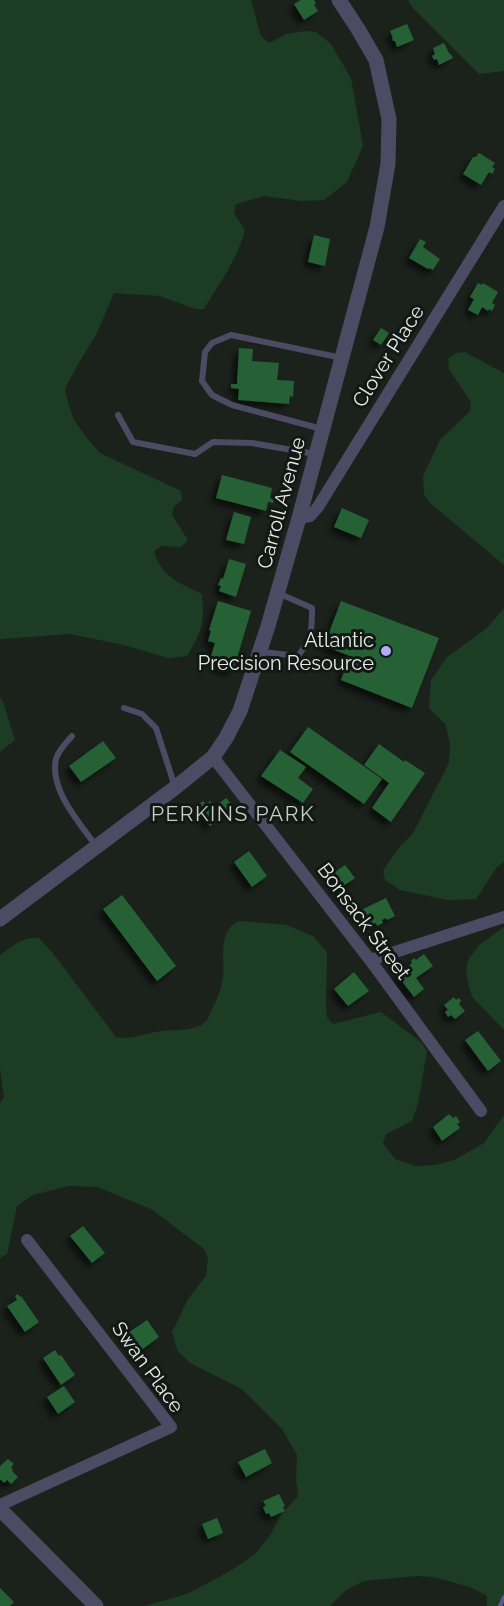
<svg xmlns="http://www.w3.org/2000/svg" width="504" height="1606" font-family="Raleway,sans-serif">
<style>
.green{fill:#1c3d23}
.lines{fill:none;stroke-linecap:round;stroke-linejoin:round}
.stream{stroke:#5c5791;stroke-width:4}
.building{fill:#276035;filter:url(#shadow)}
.service{stroke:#4c4b64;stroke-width:6}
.minor{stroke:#4c4b64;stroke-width:12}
.tertiary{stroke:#4c4b64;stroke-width:15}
.poi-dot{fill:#b1adfa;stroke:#121813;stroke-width:2}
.labels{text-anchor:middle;stroke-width:6;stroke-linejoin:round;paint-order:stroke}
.street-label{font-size:20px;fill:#e7ece8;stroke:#121813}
.poi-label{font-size:20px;fill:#e7ece8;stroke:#121813;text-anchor:end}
.neighbourhood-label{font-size:21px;letter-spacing:1.5px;fill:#c4cdc6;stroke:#121813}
</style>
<defs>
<filter id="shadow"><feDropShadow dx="-5" dy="5" stdDeviation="3" flood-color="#0009"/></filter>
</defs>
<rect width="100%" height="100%" fill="#1b221c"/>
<g class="green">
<path d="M0,0h251l10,36 8,7 18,-9 19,-3 10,1 15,12 20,34 12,68 -16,36 -23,18 -22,1 -38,-5 -28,8 -2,9 11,17c-7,28 -26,54 -41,79h-9l-35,-13 -46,-3 -17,40 -19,31 -13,25 2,10 7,21 12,17 14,16 81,38 1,9 -8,6 -2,9 16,25 -7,7 -19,-1 -8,5c8,27 26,32 48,43 2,30 1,36 -15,62l-19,2 -44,-13 -54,-11 -70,5z"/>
<path d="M408,0h96v71l-25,3 -67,-67z"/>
<path d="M465,352l39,21v192l-75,-63 -5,-8 -1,-18 17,-36 30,-29 1,-9 -22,-33 -1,-10 8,-6z"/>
<path d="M504,608v254l-7,5 -21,32 -28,1 -48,-10 -15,-10 -2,-9 14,-21 16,-17 36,-70 1,-19 -4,-19 -17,-17 2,-28 16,-23 40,-29z"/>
<path d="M0,697l3,5 12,38 -15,12z"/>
<path d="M240,921l47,4 26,11 14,16 -1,55 1,10 6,7 48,-12 40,30 6,9 -9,52 -6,18 -26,13 -3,9 12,16 20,7 21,-1 18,-5 30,-17 20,-28v491h-17v-10l-17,-9 -36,-10 -18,-1 -52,5 -18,9 -16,16h-185l42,-12 43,-23 24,-16 17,-21 8,-17 19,-21 -2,-17 1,-24 -15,-26 -40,-40 -52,-26 -13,-13 -5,-18 16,-33 18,-23 2,-18 -4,-9 -53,-40 -54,-22 -28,-1 -36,9 -16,11 -10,48 -7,4v-155l4,-6 -4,-28v-114c14,-10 21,-18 39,-17l13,14 64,85c16,3 30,-4 46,-6 11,-1 26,0 37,-5 8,-3 10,-10 13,-17 5,-10 9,-19 11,-31 2,-18 -6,-49 17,-57z"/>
<path d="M504,927v103l-31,-32 -4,-10 -3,-18 2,-10 11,-15z"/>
</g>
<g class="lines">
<path class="stream" d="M500,1606l4,-9"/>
</g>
<g class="building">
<path d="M301,0h13l2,4 -2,1 4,6 -14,9 -10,-16z"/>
<path d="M407,24l7,16 -17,7 -2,-6h-2l-1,-3h1l-3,-7z"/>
<path d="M444,43l6,12 1,-1 2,4 -14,7 -2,-6 -3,1 -2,-4 3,-2 -2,-6z"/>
<path d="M479,153l16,10 -3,4 3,2 -3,5 -3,-2 -8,13 -18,-11 10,-17h3z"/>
<path d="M314,235l16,4 -5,27 -17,-4z"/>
<path d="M420,239l6,3 -3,5 17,12 -7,11 -4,-2 -1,1 -19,-11z"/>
<path d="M478,283l4,2 1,-2 15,9 -6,11 3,2 -3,6 -3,-2 -1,2 -6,-4 -4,8 -10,-5 6,-11 -4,-2z"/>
<path d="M381,328l8,5 -8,12 -8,-5z"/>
<path d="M239,348l14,1 -1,12 27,2 -2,17 17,1 -1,16 -3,-1 -1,8 -51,-4 1,-11 -8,-1v-4h6z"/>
<path d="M222,475l50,13 -2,10 4,1 -1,4 -5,-1 -2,9 -50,-13z"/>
<path d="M342,508l27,12 -8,18 -27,-11z"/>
<path d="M234,512l17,5 -7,27 -18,-4z"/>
<path d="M229,559l17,5 -10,33 -17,-6 2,-5 -3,-1 3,-7 2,1z"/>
<path d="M218,601l33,10 -18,61 -17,-5 3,-8 -8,-3 4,-13 -7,-2 3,-10 -2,-1z"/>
<path d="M341,601l98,37 -27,70 -71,-28 9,-24 -26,-10z"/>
<path d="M308,727l74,52 -18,25 -74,-52z"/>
<path d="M103,741l13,17 -35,24 -12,-16z"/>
<path d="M379,744l25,18 1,-2 20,13 -34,49 -19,-14 17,-25 -25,-18z"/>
<path d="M280,750l26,17 -8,11 15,11 -10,14 -42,-27z"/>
<path d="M226,798l8,9 -9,8 -8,-10z"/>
<path d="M203,801l3,3 4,-3 8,11 -4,3 3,3 -4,3 1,2 -4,3 -12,-16 2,-2 -3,-3z"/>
<path d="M249,851l18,25 -15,11 -18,-25z"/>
<path d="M345,865l10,13 -13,9 -10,-13z"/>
<path d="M122,895l54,71 -19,15 -54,-72z"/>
<path d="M386,898l9,18 -8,4 -1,-2 -4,2 1,3 -6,3 -1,-3 -5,2 -6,-12 -2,1 -2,-4z"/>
<path d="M424,954l9,12 -17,12 8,11 -10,8 -17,-22 15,-12 -1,-2 3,-3 2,2z"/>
<path d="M354,972l15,19 -21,15 -14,-17z"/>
<path d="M454,997l2,3 3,-2 2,3 -2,3 6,7 -10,8 -4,-4 -3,2 -3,-5 3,-2 -4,-5z"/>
<path d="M478,1031l23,30 -13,10 -23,-31z"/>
<path d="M449,1114l4,4 3,-2 4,6 -3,2 3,4 -18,13 -9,-14z"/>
<path d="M83,1226l22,27 -13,10 -22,-27z"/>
<path d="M18,1294l2,3 1,-1 18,26 -14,10 -18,-26 10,-6 -2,-4z"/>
<path d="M147,1320l12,17 -19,14 -1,-2 -3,2 -11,-16z"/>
<path d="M55,1350l4,6 2,-1 14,20 -14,10 -18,-27z"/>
<path d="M64,1386l11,16 -17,12 -11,-17z"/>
<path d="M265,1449l7,14 -26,14 -8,-15z"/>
<path d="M8,1459l6,5 -3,3 2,3 -1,1 6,6 -7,7 -4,-4 -3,3 -4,-4v-13z"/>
<path d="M279,1494l6,12 -2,1 2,4 -14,6 -2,-4 -3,1 -3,-7 3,-1 -3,-5z"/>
<path d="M217,1518l6,15 -15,6 -6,-15z"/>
<path d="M0,1588l14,14 -4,4h-10z"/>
</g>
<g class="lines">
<g class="service">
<path d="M118,415l15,27 62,12 18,-12 39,1 63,11"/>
<path d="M322,429l-90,-24 -20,-10 -10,-14 3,-29 7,-9 19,-8 111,23"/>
<path d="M262,652l36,4c14,-18 14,-26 14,-48l-34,-15"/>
<path d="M124,708l18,6 14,14 19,59"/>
<path d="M72,736c-5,6 -14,15 -16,23 -7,30 23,63 40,87"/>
</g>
<g class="minor">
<path d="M299,518l11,-2 8,-9 186,-301"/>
<path d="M213,757l157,203 111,151"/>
<path d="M370,960l134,-43"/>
<path d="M0,1505l171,-78 -144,-187"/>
</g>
<g class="tertiary">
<path d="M0,919l176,-132 37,-30 13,-19 14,-27 28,-85 31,-108 78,-291 11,-63 1,-45 -13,-59 -18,-31 -19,-29"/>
<path d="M0,1509l96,97"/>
</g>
</g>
<circle class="poi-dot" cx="386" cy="651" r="6"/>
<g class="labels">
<g class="street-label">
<text transform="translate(388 356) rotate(-58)" y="7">Clover Place</text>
<text transform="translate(281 503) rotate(-75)" y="7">Carroll Avenue</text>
<text transform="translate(364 921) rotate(53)" y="7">Bonsack Street</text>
<text transform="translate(148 1367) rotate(54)" y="7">Swan Place</text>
</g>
<g class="poi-label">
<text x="374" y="647">Atlantic<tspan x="374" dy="23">Precision Resource</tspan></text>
</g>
<g class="neighbourhood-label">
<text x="233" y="821">PERKINS PARK</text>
</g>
</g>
</svg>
